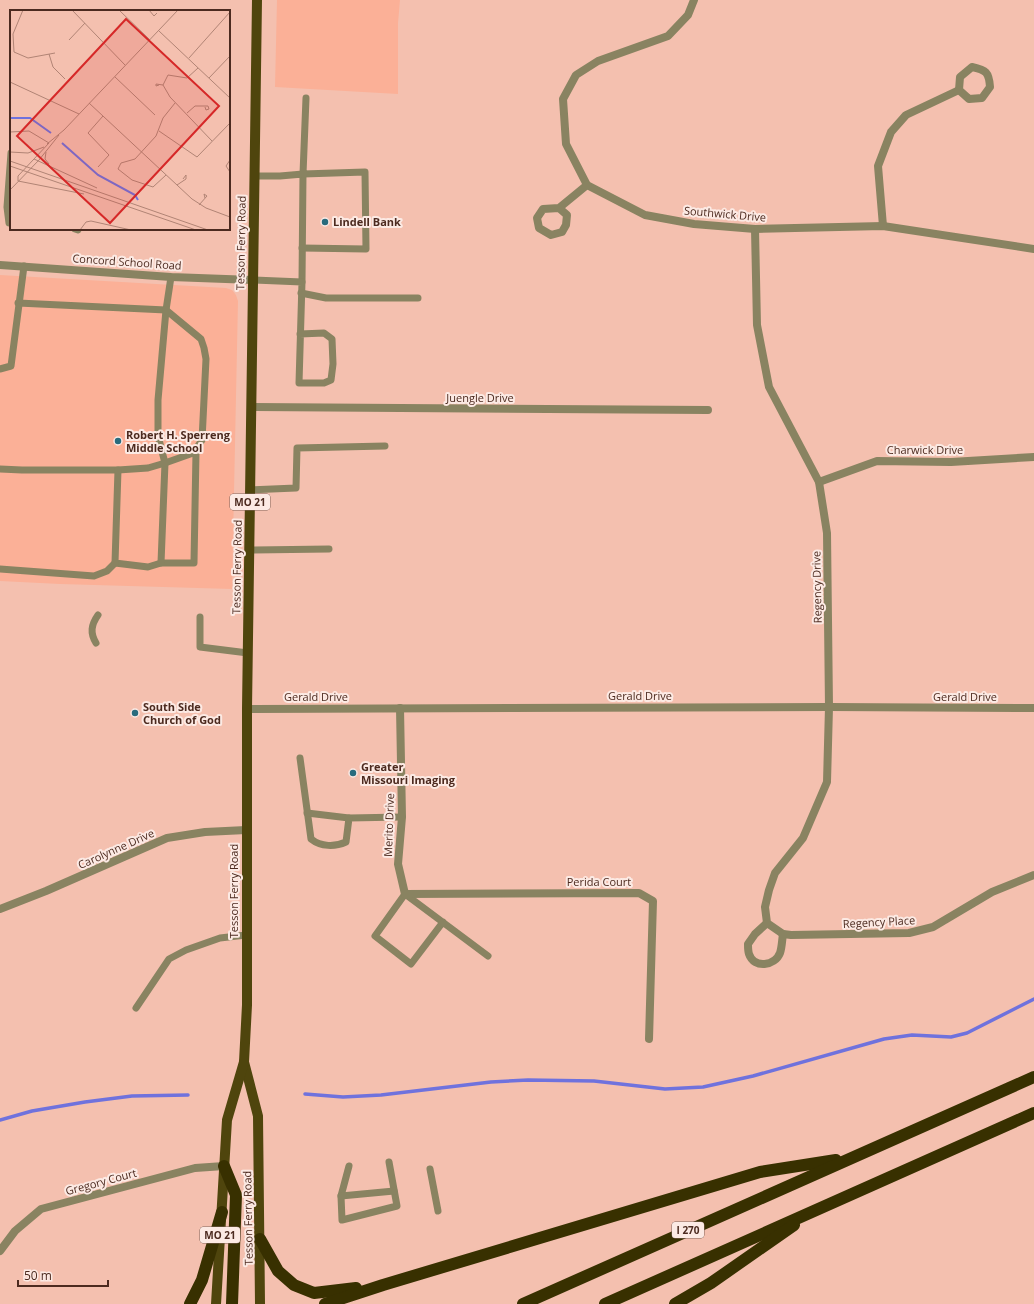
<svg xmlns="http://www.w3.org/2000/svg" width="1034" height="1304" font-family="'Open Sans',sans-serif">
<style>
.built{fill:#fbb097}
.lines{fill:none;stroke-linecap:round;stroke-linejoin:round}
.stream{stroke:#6f72dd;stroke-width:3.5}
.service{stroke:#898361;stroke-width:7}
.minor{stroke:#898361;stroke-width:8}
.tertiary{stroke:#898361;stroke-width:8}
.primary{stroke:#4f450d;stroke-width:10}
.motorway{stroke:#383000;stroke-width:12}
.poi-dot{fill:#296b7d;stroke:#fceae4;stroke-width:1.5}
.labels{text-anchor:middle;stroke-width:4;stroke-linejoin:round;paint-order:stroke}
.shield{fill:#fceae4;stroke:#81645a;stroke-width:1}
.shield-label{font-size:10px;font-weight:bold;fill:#4c2a1f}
.street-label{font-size:11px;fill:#4c2a1f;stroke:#fceae4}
.poi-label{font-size:11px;font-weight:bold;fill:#4c2a1f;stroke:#fceae4;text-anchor:start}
.inset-river{fill:none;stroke:#6f72dd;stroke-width:2}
.inset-road{fill:none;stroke:#b18475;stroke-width:1}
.view{fill:#d62828;fill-opacity:0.15;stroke:#d62828;stroke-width:2}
.inset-edge{fill:none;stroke:#4c2a1f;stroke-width:2}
</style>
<rect width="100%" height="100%" fill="#f4c0af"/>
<g class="built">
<path d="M277,0h123l-2,23v71l-123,-7z"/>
<path d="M0,275l226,13 6,2 4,5 2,6 -6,288 -172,-5 -60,-3z"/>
</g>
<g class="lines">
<g class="stream">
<path d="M305,1094l38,3 38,-2 110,-13 37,-2 66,1 71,8 38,-2 50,-11 131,-37 28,-4 39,2 16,-4 67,-34"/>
<path d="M0,1120l32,-9 53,-9 47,-6 56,-1"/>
</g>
<g class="service">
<path d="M11,153l-4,54 2,16h2"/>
<path d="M254,176h26l23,-2 -1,108"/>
<path d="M75,229l3,1"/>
<path d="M302,248l64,1 -1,-77 -62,2 3,-76"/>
<path d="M253,280l49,2 -3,101h25l7,-3 2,-16 -1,-25 -8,-6 -24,1"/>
<path d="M301,293l25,5h92"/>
<path d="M18,303l148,7 5,-33"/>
<path d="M166,310l35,29 3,9 2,11 -4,81 -4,6 -2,6 -2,111h-33l4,-100 -7,-27v-36z"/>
<path d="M0,369l11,-3 13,-100"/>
<path d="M0,469l22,1h96l30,-2 17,-5 31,-11"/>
<path d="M118,470l-3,93 33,4 13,-4"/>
<path d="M250,490l46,-2 1,-40 88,-2"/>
<path d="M250,550l79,-1"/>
<path d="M0,569l94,7 13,-5 8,-8"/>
<path d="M200,617v30l48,6"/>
<path d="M96,643c-6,-10 -5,-18 2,-28"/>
<path d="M300,758l11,81c10,8 24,8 35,3l3,-24 53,-1"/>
<path d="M307,813l42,5"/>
<path d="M443,922l-32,42 -36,-28 30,-42 83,62"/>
<path d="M136,1008l33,-49 17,-9 34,-12 26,-3"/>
<path d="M349,1166l-8,30 1,24 55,-14 -8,-44"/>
<path d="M430,1169l8,42"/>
<path d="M341,1196l53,-5"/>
</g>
<g class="minor">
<path d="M694,0l-6,15 -20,21 -70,25 -22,14 -13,24 3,45 21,41 58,30 49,9 61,5 128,-3 151,23"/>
<path d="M972,67c14,3 17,5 18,20l-8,11 -13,1 -10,-9 1,-13z"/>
<path d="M559,208l8,7 -1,10 -4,7 -11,3 -12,-7 -2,-10 6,-9 16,-1 28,-23"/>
<path d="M883,226l-5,-60 13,-34 15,-17 53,-25"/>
<path d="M755,229l2,96 12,62 50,95 8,51 2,174 -2,75 -24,56 -28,35 -6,17 -4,17 2,16 16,11 8,1 118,-2 24,-6 59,-35 42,-17"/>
<path d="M251,407l457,3"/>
<path d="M819,482l58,-21 74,1 83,-5"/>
<path d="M400,708l2,109 -4,47 7,30 234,-1 14,8 -4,138"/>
<path d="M247,709l582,-2 205,1"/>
<path d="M0,909l46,-18 121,-53 38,-6 41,-2"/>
<path d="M767,923l-12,11 -7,10c0,3 0,7 1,10 5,15 26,12 31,-1 2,-6 2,-13 3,-19"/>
<path d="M0,1251l15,-20 26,-22 154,-41 29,-2"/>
</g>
<path class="tertiary" d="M0,265l171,12 82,3"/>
<g class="primary">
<path d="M244,1062l14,54 2,188"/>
<path d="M216,1304l11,-184 17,-58 3,-57v-296l10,-709"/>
</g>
<g class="motorway">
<path d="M224,1166l12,29 -4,109"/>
<path d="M260,1239l18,32 16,14 20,8 42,-5"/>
<path d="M190,1304l12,-24 20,-68"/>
<path d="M325,1304l58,-19 377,-113 76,-12"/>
<path d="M523,1304l511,-227"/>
<path d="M605,1304l429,-191"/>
<path d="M675,1304l36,-21 83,-58"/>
</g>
</g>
<g class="poi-dot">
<circle cx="325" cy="222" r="4"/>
<circle cx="118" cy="441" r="4"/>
<circle cx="135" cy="713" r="4"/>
<circle cx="353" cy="773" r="4"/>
</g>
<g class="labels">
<g class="shield">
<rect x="230" y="494" width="40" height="16" rx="3"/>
<rect x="672" y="1222" width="32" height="16" rx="3"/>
<rect x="200" y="1227" width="40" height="16" rx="3"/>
</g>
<g class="shield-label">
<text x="250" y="506">MO 21</text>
<text x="688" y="1234">I 270</text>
<text x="220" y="1239">MO 21</text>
</g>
<g class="street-label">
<text transform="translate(725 214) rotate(5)" y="4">Southwick Drive</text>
<text transform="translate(241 243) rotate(-89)" y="4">Tesson Ferry Road</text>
<text transform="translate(127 262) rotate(4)" y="4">Concord School Road</text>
<text x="480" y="402">Juengle Drive</text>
<text x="925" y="454">Charwick Drive</text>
<text transform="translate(237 567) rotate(-89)" y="4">Tesson Ferry Road</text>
<text transform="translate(817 587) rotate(-91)" y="4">Regency Drive</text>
<text x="640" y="700">Gerald Drive</text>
<text x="316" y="701">Gerald Drive</text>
<text x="965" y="701">Gerald Drive</text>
<text transform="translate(389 825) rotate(-88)" y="4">Merito Drive</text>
<text transform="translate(116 849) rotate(-24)" y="4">Carolynne Drive</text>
<text x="599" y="886">Perida Court</text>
<text transform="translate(234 891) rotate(-90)" y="4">Tesson Ferry Road</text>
<text transform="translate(879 922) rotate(-3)" y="4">Regency Place</text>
<text transform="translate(101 1182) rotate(-15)" y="4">Gregory Court</text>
<text transform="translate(248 1218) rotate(-91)" y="4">Tesson Ferry Road</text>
</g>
<g class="poi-label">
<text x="333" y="226">Lindell Bank</text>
<text x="126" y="439">Robert H. Sperreng<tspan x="126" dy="13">Middle School</tspan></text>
<text x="143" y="711">South Side<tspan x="143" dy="13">Church of God</tspan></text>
<text x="361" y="771">Greater<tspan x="361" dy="13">Missouri Imaging</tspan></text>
</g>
</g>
<g transform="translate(10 10)">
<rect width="220" height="220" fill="#f4c0af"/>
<path class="inset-river" d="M0,108h20l21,15M52,133l36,32 37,20 3,5"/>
<path class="inset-road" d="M13,0l-10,24 1,18 14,6 27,-5M62,0l53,55M109,0l31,30M139,0l5,6 3,-3M149,21l71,67M59,30l16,-17M39,44l4,13 12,12M179,48l41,-46M188,58l-11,10 -19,-3 -5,10 7,12 42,44M105,67l40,38M199,68l21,-22M0,72l69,32M149,75l-3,1v-2l7,1M79,93l103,96 14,9 24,9M177,103l8,-7h13l1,3 -3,1 -1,-3M149,121l38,26 33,-34M0,122l19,-1 20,12M39,133l-31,33v5l66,13M37,134l17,-14 114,-120M0,142l18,1 16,-6M36,142l-1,7 4,5M24,149l63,29M29,150l20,-25M220,150l-4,6 4,6M0,151l198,69M0,156l186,64M88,157l11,-12 -21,-22 15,-17M108,159l3,-6 14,-4 21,-23 7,-18 12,-15M108,159l14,11 21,7 13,-12M167,175l9,-6v-4l-3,4M0,180l29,-30M189,195l8,-9 -3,-2 1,4M70,220l6,-8 5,-1 40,9"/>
<path class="view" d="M116,9l93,87 -109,117 -93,-87z"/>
<rect width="220" height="220" class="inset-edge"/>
</g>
<path d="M18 1280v6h90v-6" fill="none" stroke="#4c2a1f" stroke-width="2"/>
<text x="24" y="1280" font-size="12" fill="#4c2a1f" stroke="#fceae4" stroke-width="3" paint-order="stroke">50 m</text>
</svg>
